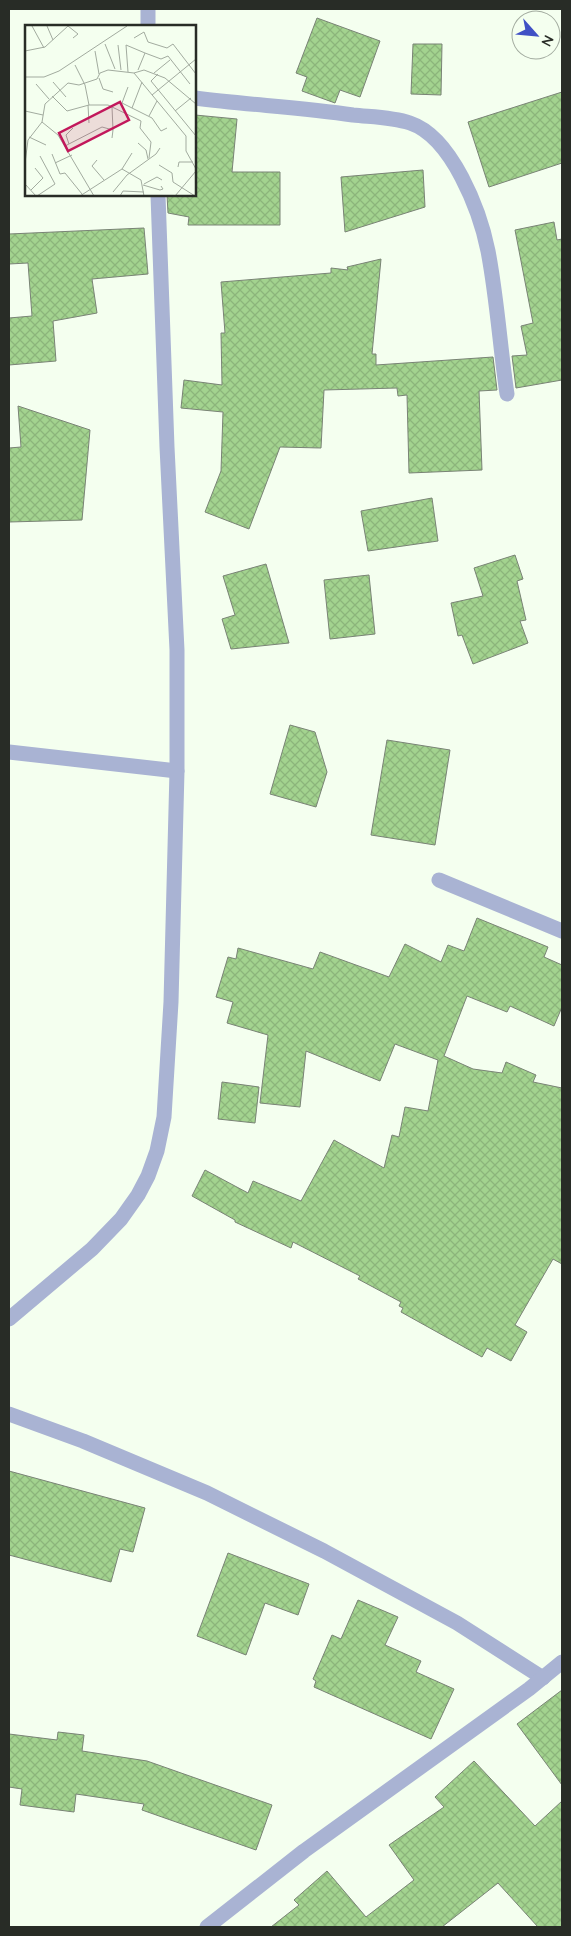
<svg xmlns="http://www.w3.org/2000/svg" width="571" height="1936" font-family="Quicksand,sans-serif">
<defs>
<pattern id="building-cross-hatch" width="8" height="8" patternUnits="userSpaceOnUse" patternTransform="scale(1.25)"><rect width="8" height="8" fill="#a3d38f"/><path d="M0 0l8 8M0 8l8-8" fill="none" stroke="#8cb57b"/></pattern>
</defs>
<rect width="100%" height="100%" fill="#f4ffef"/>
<g fill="url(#building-cross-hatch)" stroke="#798375">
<path d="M 317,18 L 380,41 L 360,97 L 340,90 L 335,103 L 302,91 L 307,77 L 296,73 Z"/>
<path d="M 413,44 L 442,44 L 441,95 L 411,94 Z"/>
<path d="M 562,92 L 562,163 L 489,187 L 468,122 Z"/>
<path d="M 195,115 L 237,119 L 232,172 L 280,172 L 280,225 L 188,225 L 189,217 L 168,213 L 167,195 L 195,195 Z"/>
<path d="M 423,170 L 425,207 L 345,232 L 341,177 Z"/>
<path d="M 554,222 L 557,240 L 562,239 L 562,380 L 516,388 L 512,356 L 527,355 L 521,326 L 533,323 L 515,230 Z"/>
<path d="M 144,228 L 148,274 L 92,279 L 97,313 L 53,321 L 56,361 L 9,365 L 9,318 L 32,316 L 28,263 L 9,264 L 9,234 Z"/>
<path d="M 381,259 L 372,354 L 376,354 L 376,365 L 493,357 L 497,390 L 479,391 L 482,470 L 409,473 L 407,395 L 398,396 L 397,388 L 324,390 L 321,448 L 280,447 L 249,529 L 205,512 L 221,471 L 223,412 L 181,408 L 184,380 L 222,385 L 221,333 L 225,333 L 221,282 L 331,273 L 331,268 L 348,270 L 347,267 Z"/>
<path d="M 18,406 L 90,430 L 82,520 L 9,522 L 9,448 L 21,447 Z"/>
<path d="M 432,498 L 438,541 L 368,551 L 361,511 Z"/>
<path d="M 515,555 L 523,579 L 517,581 L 526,620 L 520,621 L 528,643 L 473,664 L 462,635 L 458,636 L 451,603 L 483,596 L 474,568 Z"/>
<path d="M 266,564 L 289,643 L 231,649 L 222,619 L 235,615 L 223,576 Z"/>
<path d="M 369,575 L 375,634 L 330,639 L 324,580 Z"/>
<path d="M 290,725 L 315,732 L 327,772 L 316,807 L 270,794 Z"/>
<path d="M 387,740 L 450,750 L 435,845 L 371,835 Z"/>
<path d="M 477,918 L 548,947 L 544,957 L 562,965 L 562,1007 L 554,1026 L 510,1006 L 507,1012 L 467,996 L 444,1056 L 473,1069 L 502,1073 L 506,1062 L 536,1075 L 533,1082 L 562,1088 L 562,1264 L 553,1259 L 515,1325 L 527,1332 L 511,1361 L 487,1348 L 482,1357 L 401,1312 L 403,1308 L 399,1306 L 401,1302 L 358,1279 L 360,1276 L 293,1242 L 291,1248 L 235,1222 L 235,1220 L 192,1196 L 205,1170 L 248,1193 L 253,1181 L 301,1201 L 334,1140 L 384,1168 L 392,1135 L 399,1137 L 405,1107 L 428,1111 L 438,1060 L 395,1044 L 380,1081 L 306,1051 L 300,1107 L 260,1103 L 268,1035 L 227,1023 L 233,1002 L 216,997 L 228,957 L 236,959 L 238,948 L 313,969 L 320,952 L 389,977 L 405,944 L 441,962 L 448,945 L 464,951 Z"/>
<path d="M 222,1082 L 259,1087 L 255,1123 L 218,1119 Z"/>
<path d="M 9,1471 L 145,1508 L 133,1552 L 120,1549 L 111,1582 L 9,1555 Z"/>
<path d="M 228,1553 L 309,1584 L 298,1615 L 265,1603 L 246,1655 L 197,1636 Z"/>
<path d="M 358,1600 L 398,1617 L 385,1645 L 421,1661 L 416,1672 L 454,1689 L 431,1739 L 314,1687 L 316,1681 L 313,1679 L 332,1635 L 341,1639 Z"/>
<path d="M 562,1690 L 562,1785 L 517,1724 Z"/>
<path d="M 58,1732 L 84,1735 L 82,1751 L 147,1761 L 272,1805 L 256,1850 L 142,1810 L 144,1804 L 76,1794 L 74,1812 L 20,1805 L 22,1789 L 9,1787 L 9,1734 L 57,1740 Z"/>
<path d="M 474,1761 L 535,1826 L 562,1801 L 562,1927 L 538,1927 L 498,1883 L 442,1927 L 271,1927 L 299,1905 L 294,1900 L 327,1871 L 366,1917 L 414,1880 L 389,1845 L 444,1807 L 435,1797 Z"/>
</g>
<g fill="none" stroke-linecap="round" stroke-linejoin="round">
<g stroke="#a9b3d3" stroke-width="15">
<path d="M 148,9 L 148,26"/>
<path d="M 195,98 C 248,105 301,107 353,115 C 372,117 392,117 410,123 C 452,137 480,211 488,251 C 497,298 500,347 507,394"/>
<path d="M 9,752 L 177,771"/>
<path d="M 439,880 L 562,931"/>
<path d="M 9,1319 L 92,1249 L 121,1219 L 138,1195 L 148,1176 L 157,1151 L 164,1117 L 171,1002 L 177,771 L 177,650 L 167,447 L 158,195"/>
<path d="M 9,1414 L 83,1441 L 207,1493 L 324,1551 L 457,1623 L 543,1678"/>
<path d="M 207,1927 L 304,1851 L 529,1689 L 562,1662"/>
</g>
</g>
<g transform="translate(25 25)">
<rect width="171" height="171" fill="#f4ffef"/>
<path fill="none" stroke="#a2ab9f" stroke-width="1" d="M 7,1 L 19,23M 22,1 L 28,15M 43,1 L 53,9 L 48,13M 109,13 L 119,7 L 123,17 L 142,23 L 148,19 L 171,49M 80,19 L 90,44M 93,20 L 96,45M 0,26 L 20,22 L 43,1M 70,26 L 74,49M 120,28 L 136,34 L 143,31 L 165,59M 50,40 L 60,60 L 64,80M 103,47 L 101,20 L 120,28 L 113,45M 109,48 L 161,111 L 161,126 L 171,144M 129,48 L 145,35M 133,49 L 126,56 L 171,111M 0,52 L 19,52 L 34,46 L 102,1M 74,53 L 78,64 L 88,67M 28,57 L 41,72M 11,59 L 24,74M 103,62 L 97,78 L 127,93 L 136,106 L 142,103M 127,70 L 171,34M 27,71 L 42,86 L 64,80 L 83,80 L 116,96 L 115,103 L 126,117 L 124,133M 63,80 L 64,98M 87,82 L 88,105M 107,83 L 117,57M 0,86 L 18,90M 150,86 L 166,73M 124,91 L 132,76M 17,97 L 33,110 L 69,171M 4,112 L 21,120M 113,118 L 121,125 L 123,134M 44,119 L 41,110 L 48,103M 40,121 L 77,102 L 88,105 L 87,113M 27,129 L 35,149 L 40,148 L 57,169M 72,135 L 67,141 L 79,155M 0,138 L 3,115 L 17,97 L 20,79 L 43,58 L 54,60 L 72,54 L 75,48 L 83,45 L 109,48 L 119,45 L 140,53 L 171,79M 30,138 L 47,130M 134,140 L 147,148 L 148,157 L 170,171M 153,142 L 154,137 L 168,137M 97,144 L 107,128M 0,159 L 11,171M 119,159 L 132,152 L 137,155M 118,160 L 135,165 L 138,164 L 136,161M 6,165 L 18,153 L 10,143M 88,167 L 102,150 L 131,129 L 135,123M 12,171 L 30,159 L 15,131M 55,171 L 97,144 L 116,155 L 119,171M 95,171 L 98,166 L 119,167M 150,171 L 171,146"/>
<path fill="#c2185b" fill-opacity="0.15" stroke="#c2185b" stroke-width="2.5" d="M 95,77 L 104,95 L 43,126 L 34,108 Z"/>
<rect width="171" height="171" fill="none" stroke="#282c26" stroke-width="2.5"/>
</g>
<rect width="571" height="1936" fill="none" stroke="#282c26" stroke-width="20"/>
<g transform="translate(536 35) rotate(117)"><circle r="24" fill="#f4ffef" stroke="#a2ab9f"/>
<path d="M0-4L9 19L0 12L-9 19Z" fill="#4051c5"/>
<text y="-8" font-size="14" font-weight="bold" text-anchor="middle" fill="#282c26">N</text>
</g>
</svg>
